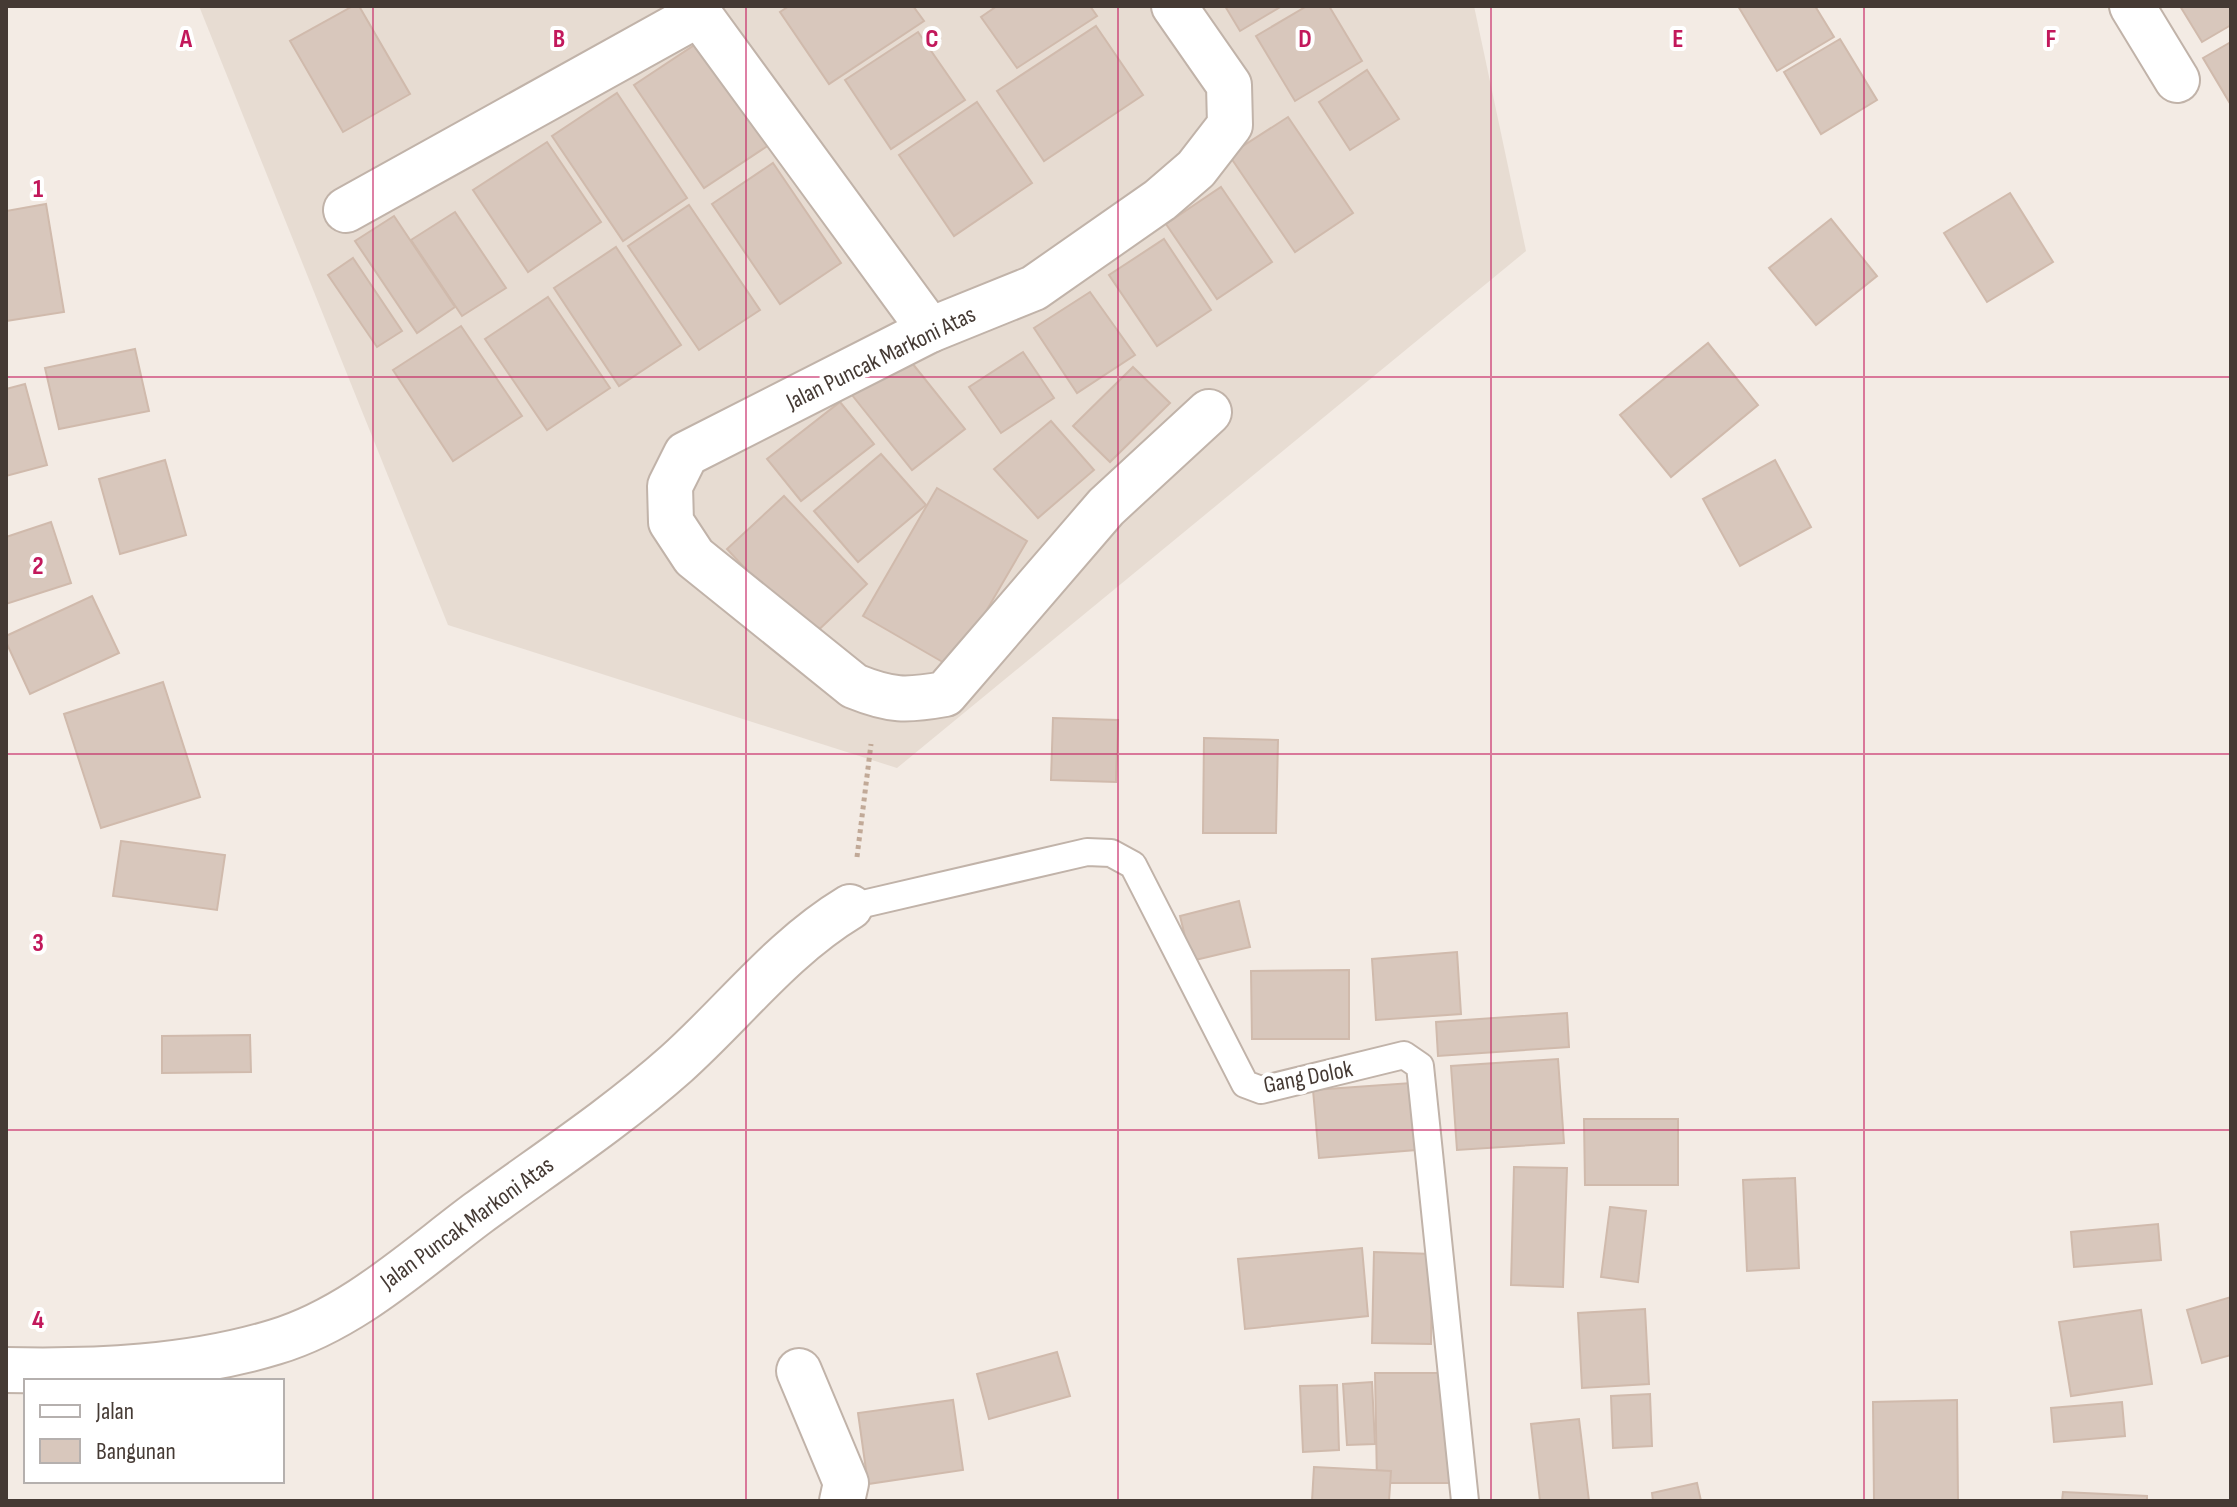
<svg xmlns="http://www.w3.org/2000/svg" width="2237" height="1507" font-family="'Sofia Sans Condensed',sans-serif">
<rect width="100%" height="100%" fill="#f3ebe4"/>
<path fill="#e7dcd2" d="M 199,6 L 1474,6 L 1526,251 L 897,768 L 448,625 Z"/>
<g fill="#d8c7bc" stroke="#d0baac" stroke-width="2">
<path d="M 353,6 L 359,6 L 410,94 L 343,132 L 290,41 Z"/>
<path d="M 789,6 L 913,6 L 924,21 L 829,84 L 780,12 Z"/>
<path d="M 997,6 L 1090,6 L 1097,16 L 1017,68 L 981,17 Z"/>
<path d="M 1225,6 L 1282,6 L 1240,31 Z"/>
<path d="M 1307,6 L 1329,6 L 1362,61 L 1295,101 L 1256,36 Z"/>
<path d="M 1738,6 L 1815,6 L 1834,37 L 1777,71 Z"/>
<path d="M 2180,6 L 2231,6 L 2231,25 L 2202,42 Z"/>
<path d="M 1096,26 L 1143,95 L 1044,161 L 997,91 Z"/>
<path d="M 918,32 L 965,100 L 891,149 L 845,80 Z"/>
<path d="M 1840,39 L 1877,100 L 1821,134 L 1784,72 Z"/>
<path d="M 699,42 L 769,145 L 704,188 L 634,85 Z"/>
<path d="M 2231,42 L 2231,105 L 2203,58 Z"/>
<path d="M 1367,70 L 1399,119 L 1350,150 L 1319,102 Z"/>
<path d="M 617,93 L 687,198 L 623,241 L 552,136 Z"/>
<path d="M 977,102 L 1032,183 L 954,236 L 899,155 Z"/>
<path d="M 1288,117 L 1353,213 L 1295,252 L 1229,155 Z"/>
<path d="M 547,142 L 601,222 L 528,272 L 473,190 Z"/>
<path d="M 773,163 L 841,263 L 780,304 L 712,204 Z"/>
<path d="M 1221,187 L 1272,262 L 1217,299 L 1166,224 Z"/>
<path d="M 2010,193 L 2053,262 L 1987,302 L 1944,233 Z"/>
<path d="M 46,204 L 64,312 L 6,321 L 6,211 Z"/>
<path d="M 689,205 L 760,310 L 699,350 L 628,246 Z"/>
<path d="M 455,212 L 506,288 L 462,316 L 411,240 Z"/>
<path d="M 394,216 L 455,307 L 417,333 L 355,241 Z"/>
<path d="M 1831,219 L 1877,276 L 1816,325 L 1769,268 Z"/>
<path d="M 1164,239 L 1211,310 L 1157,346 L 1109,275 Z"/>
<path d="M 616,247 L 681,345 L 619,386 L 554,288 Z"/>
<path d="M 353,258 L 402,331 L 377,347 L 328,275 Z"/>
<path d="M 1090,292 L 1135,355 L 1077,393 L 1034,328 Z"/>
<path d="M 548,297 L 610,388 L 547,430 L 485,339 Z"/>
<path d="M 461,326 L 522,416 L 453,461 L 393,370 Z"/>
<path d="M 1708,343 L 1758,405 L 1671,477 L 1620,415 Z"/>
<path d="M 135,349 L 149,411 L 59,429 L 45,368 Z"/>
<path d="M 1023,352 L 1054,398 L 1001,433 L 969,387 Z"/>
<path d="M 904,353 L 965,429 L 912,470 L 852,395 Z"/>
<path d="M 1133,367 L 1170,403 L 1110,462 L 1073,426 Z"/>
<path d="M 25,384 L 47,465 L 6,476 L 6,389 Z"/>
<path d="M 840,402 L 874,444 L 801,501 L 767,459 Z"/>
<path d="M 1051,421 L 1094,470 L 1038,518 L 994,469 Z"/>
<path d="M 881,454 L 926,505 L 858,562 L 814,511 Z"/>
<path d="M 165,460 L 186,535 L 120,554 L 99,479 Z"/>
<path d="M 1775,460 L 1811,527 L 1740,566 L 1703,499 Z"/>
<path d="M 937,488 L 1027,541 L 953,668 L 863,616 Z"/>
<path d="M 784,496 L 867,584 L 810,638 L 727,549 Z"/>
<path d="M 51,522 L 71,583 L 6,604 L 6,537 Z"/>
<path d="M 92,596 L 119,653 L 30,694 L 6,642 L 6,636 Z"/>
<path d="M 163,682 L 200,797 L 101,828 L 64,714 Z"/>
<path d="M 1053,718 L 1118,720 L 1116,782 L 1051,780 Z"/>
<path d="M 1204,738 L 1278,740 L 1276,833 L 1203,833 Z"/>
<path d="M 121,841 L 225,855 L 217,910 L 113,896 Z"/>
<path d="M 1239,901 L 1250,947 L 1191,961 L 1180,916 Z"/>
<path d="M 1457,952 L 1461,1014 L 1376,1020 L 1372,959 Z"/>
<path d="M 1349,970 L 1349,1039 L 1252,1039 L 1251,971 Z"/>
<path d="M 1567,1013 L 1569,1047 L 1438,1056 L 1436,1022 Z"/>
<path d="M 250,1035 L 251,1072 L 162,1073 L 162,1036 Z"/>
<path d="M 1558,1059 L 1564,1143 L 1457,1150 L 1451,1066 Z"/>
<path d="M 1411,1083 L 1416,1150 L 1319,1158 L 1313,1090 Z"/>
<path d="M 1584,1119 L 1678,1119 L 1678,1185 L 1585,1185 Z"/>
<path d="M 1514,1167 L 1567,1168 L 1563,1287 L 1511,1285 Z"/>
<path d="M 1795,1178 L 1799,1268 L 1747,1271 L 1743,1180 Z"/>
<path d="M 1610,1207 L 1646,1211 L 1638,1282 L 1601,1277 Z"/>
<path d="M 2158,1224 L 2161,1260 L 2074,1267 L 2071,1232 Z"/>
<path d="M 1362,1248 L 1368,1316 L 1245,1329 L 1238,1259 Z"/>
<path d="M 1374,1252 L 1432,1254 L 1431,1344 L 1372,1343 Z"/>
<path d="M 2231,1297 L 2231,1355 L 2202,1363 L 2187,1310 Z"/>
<path d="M 1645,1309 L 1649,1384 L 1582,1388 L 1578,1313 Z"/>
<path d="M 2141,1310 L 2152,1384 L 2071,1396 L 2059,1322 Z"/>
<path d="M 1057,1352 L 1070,1396 L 989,1419 L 977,1374 Z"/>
<path d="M 1375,1373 L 1449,1373 L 1449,1483 L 1377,1483 Z"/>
<path d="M 1372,1382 L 1375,1444 L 1347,1445 L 1343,1384 Z"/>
<path d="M 1337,1385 L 1339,1450 L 1303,1452 L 1300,1386 Z"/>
<path d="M 1650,1394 L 1652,1446 L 1613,1448 L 1611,1396 Z"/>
<path d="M 953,1400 L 963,1470 L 868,1484 L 858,1413 Z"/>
<path d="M 1957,1400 L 1958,1501 L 1874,1501 L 1873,1402 Z"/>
<path d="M 2122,1402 L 2125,1436 L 2054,1442 L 2051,1408 Z"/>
<path d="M 1579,1419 L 1589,1501 L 1540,1501 L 1531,1424 Z"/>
<path d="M 1314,1467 L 1391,1471 L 1389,1501 L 1312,1501 Z"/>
<path d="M 1697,1483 L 1701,1501 L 1653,1501 L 1652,1493 Z"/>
<path d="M 2063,1492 L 2147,1496 L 2147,1501 L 2062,1501 Z"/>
</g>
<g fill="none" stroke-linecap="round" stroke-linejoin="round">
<g stroke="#c1b3a9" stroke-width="30">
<path id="service" d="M 850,907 L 1087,852 L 1111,853 L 1133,865 L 1245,1084 L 1261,1090 L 1404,1055 L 1420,1066 L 1465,1501"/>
</g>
<g stroke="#c1b3a9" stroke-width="48">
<g id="minor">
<path d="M 696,6 L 699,14 L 930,330"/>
<path d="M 1174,6 L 1229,85 L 1230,125 L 1196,169 L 1160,200 L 1034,288 L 930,330 L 686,454 L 670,486 L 671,522 L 694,557 L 854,686 C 891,701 906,701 945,694 L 1106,507 L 1209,412"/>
<path d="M 2132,6 L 2177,80"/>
<path d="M 346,210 L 699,14"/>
<path d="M 6,1370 C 95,1372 190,1368 275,1342 C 352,1319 415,1260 478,1213 C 545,1164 614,1119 676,1064 C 734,1012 782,948 850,907"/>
<path d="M 799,1371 L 846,1483 L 842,1501"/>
</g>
</g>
<path stroke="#c1a997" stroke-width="5" stroke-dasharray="4 4" stroke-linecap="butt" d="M 857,857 L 871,744"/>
<use href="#service" stroke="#fff" stroke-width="26"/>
<use href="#minor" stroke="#fff" stroke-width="44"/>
</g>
<path fill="none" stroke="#c2185b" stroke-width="2" stroke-opacity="0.55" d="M 373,6 L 373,1501M 746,6 L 746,1501M 1118,6 L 1118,1501M 1491,6 L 1491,1501M 1864,6 L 1864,1501M 6,377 L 2231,377M 6,754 L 2231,754M 6,1130 L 2231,1130"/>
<g text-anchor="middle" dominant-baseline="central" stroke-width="8" stroke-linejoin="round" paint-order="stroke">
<g font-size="24" fill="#453a34" stroke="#fff">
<text transform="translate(881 358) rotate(-26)">Jalan Puncak Markoni Atas</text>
<text transform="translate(1308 1077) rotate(-11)">Gang Dolok</text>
<text transform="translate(467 1223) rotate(-36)">Jalan Puncak Markoni Atas</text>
</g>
</g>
<g font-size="26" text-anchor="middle" font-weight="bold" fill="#c2185b" stroke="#fff" stroke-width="8" stroke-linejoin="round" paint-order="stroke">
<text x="186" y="47">A</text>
<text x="559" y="47">B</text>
<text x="932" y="47">C</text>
<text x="1305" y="47">D</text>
<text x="1678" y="47">E</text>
<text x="2051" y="47">F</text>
<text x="38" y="197">1</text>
<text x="38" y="574">2</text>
<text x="38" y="951">3</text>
<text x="38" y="1328">4</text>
</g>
<rect width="2237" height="1507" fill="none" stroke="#453a34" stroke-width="16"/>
<rect x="24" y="1379" width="260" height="104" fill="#ffffff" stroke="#b5b0ae" stroke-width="2"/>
<rect x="40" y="1405" width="40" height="12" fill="#ffffff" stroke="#b5b0ae" stroke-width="2"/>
<text x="96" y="1419" font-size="24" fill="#453a34">Jalan</text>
<rect x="40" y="1439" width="40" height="24" fill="#d8c7bc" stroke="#b5b0ae" stroke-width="2"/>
<text x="96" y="1459" font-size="24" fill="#453a34">Bangunan</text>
</svg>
